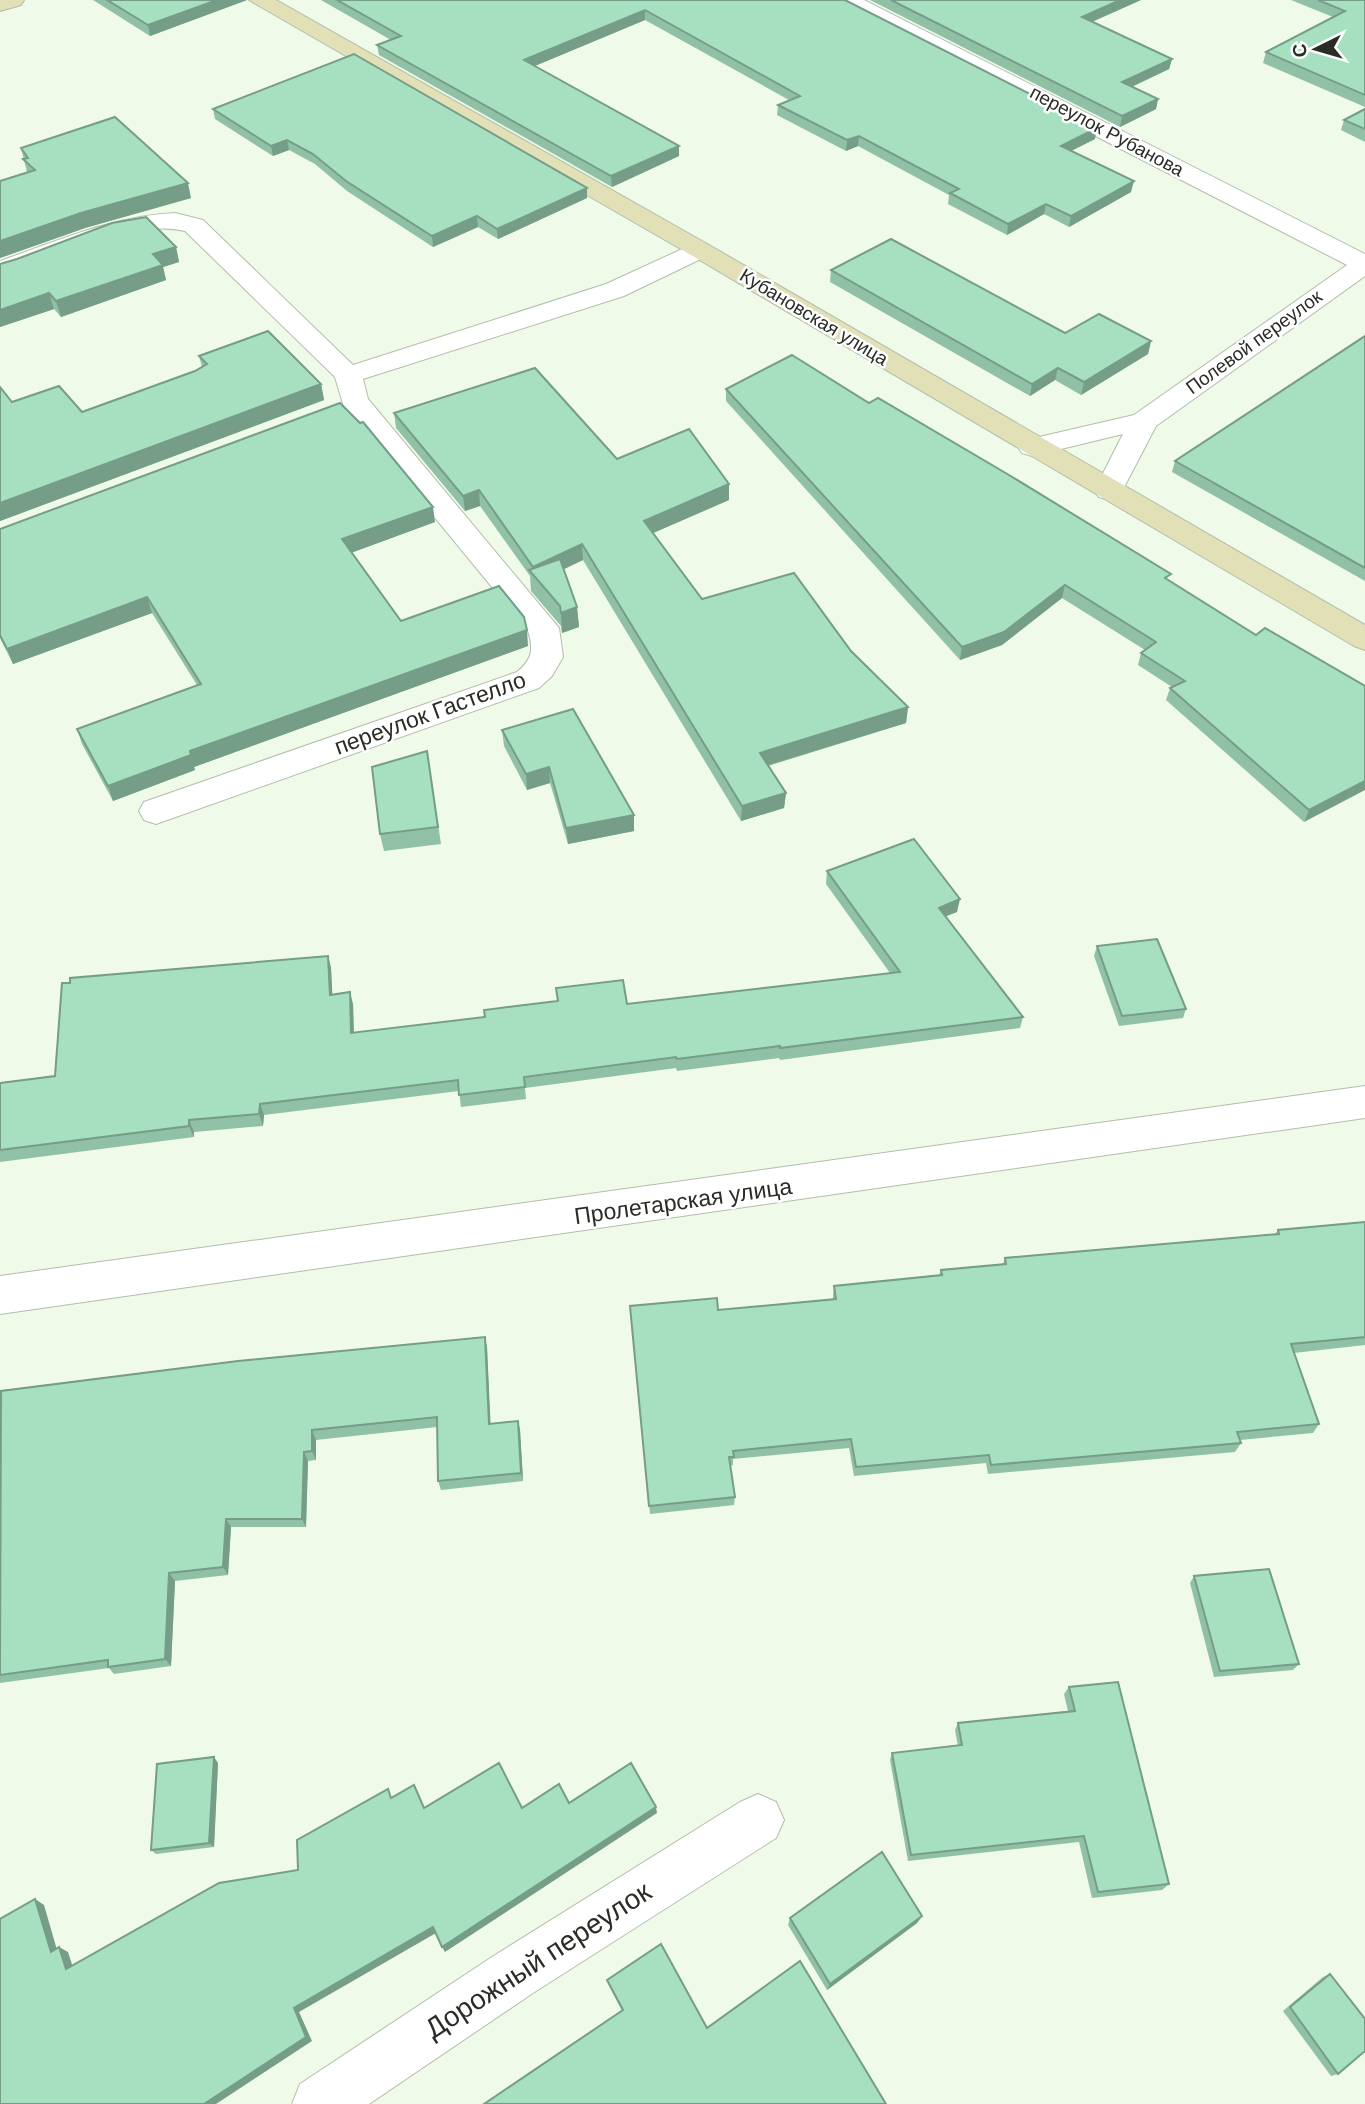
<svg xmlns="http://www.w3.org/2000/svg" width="1365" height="2104" font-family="'DM Sans',sans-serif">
<rect width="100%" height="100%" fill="#effae8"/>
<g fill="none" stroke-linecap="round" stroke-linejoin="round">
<g stroke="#b3bdac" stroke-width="2">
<g id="street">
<path d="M 837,0 L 864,0 L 1365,254 L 1365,276 L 1156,426 L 1119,497 L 1109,500 L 1099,497 L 1094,491 L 1123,434 L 1032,456 L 1022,453 L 1018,447 L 1022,441 L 1134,415 L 1347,265 L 840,5 Z"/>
<path d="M 175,213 L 203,220 L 353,365 L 606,284 L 691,245 L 709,245 L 713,250 L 709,255 L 624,296 L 363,379 L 368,399 L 559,628 L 563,657 L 552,676 L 539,688 L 156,824 L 144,820 L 139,811 L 144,802 L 517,672 C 532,659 534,650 528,631 L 344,407 L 335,377 L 185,231 C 127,217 56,264 0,278 L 0,261 C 57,241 114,216 175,213 Z"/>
<path d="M 1365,1086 L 1365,1118 L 0,1314 L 0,1276 Z"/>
<path d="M 758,1794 L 776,1802 L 784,1820 L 776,1838 L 533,1993 L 369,2104 L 292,2104 L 300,2084 L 495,1955 L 740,1802 Z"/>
</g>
</g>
<g stroke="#b3bdac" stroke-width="2">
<g id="secondary">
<path d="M 0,0 L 24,0 L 21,5 L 0,11 Z"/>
<path d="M 249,0 L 276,0 L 709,245 L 1365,625 L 1365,650 L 1354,646 L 691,255 Z"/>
</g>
</g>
<use href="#street" fill="#fff" fill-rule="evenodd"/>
<use href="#secondary" fill="#e2e0b7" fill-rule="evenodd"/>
</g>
<g fill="#90c1a6">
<path d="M 93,0 L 247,0 L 150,36 Z"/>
<path d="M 321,0 L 845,0 L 1095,139 L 1071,151 L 1131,192 L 1069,227 L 1044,214 L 1007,235 L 948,204 L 949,195 L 858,146 L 846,151 L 777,115 L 778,105 L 789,100 L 645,20 L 535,66 L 679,146 L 679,156 L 612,187 L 379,55 L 377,45 L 391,40 Z"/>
<path d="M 870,0 L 1141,0 L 1092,22 L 1172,59 L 1169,69 L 1132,87 L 1158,99 L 1156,109 L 1120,127 Z"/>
<path d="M 1291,0 L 1365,0 L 1365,107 L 1263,63 L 1266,52 L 1333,17 Z"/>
<path d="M 213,109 L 587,198 L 498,239 L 478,227 L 433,247 L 347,191 L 315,164 L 289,150 L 273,156 L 215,119 Z"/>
<path d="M 1365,109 L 1365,142 L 1341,130 L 1344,120 Z"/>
<path d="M 21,148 L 191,198 L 85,228 L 0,258 L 0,181 L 27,172 Z"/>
<path d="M 176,247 L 179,262 L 163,267 L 166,280 L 61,317 L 54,309 L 0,327 L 0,264 Z"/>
<path d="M 831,270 L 1065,333 L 1151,341 L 1148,354 L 1081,395 L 1055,380 L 1030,396 L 830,282 Z"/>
<path d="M 1365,336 L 1365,581 L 1172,472 L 1175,461 Z"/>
<path d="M 199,356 L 321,384 L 324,400 L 0,521 L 12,402 L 82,412 L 195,371 L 202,367 Z"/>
<path d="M 726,389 L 869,403 L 1169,581 L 1256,635 L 1365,686 L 1304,822 L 1166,700 L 1170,688 L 1172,687 L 1138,665 L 1141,653 L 1145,650 L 1062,598 L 1002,645 L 960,660 L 726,401 Z"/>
<path d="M 394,413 L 729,484 L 729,500 L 653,533 L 702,599 L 851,651 L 908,707 L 906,723 L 768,766 L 786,793 L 784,808 L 741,821 L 583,560 L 564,569 L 577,607 L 579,627 L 562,633 L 561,626 L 531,591 L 530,576 L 480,506 L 465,511 L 396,428 Z"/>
<path d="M 435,522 L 351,553 L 401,621 L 528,646 L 194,767 L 195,770 L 113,801 L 82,744 L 77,729 L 197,685 L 152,613 L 13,664 L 0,638 L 0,529 Z"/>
<path d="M 502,730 L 634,831 L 568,844 L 550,783 L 527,790 L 504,746 Z"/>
<path d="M 427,751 L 441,844 L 384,851 L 380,834 Z"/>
<path d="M 827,871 L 957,912 L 946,916 L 1023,1017 L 1020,1028 L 780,1060 L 779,1058 L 677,1071 L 676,1068 L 525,1088 L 526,1099 L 461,1107 L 459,1091 L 264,1115 L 263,1126 L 194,1132 L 194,1137 L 0,1162 L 0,1083 L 55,1076 L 328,956 L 331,968 L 332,994 L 353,1004 L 354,1033 L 627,1004 L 890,973 L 826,884 Z"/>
<path d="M 1097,946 L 1186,1009 L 1183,1018 L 1119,1026 L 1094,956 Z"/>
<path d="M 1365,1222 L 1365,1345 L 1294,1353 L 1319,1424 L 1313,1433 L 1240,1440 L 1241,1443 L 1235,1452 L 988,1474 L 986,1463 L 854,1476 L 849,1448 L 733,1459 L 733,1465 L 730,1466 L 735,1497 L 734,1505 L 650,1514 L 631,1315 L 718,1310 L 833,1299 L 833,1295 L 834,1286 L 939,1276 L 941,1270 L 1003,1264 L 1005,1258 L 1275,1234 L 1278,1230 Z"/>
<path d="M 487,1347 L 490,1424 L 518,1421 L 520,1430 L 523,1481 L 441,1490 L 438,1481 L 437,1427 L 316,1440 L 316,1460 L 308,1461 L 306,1527 L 231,1527 L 228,1575 L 175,1581 L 171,1666 L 114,1674 L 109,1668 L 0,1683 L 0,1397 Z"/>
<path d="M 1194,1576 L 1299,1664 L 1293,1670 L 1214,1677 L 1190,1583 Z"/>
<path d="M 1069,1687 L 1169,1884 L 1162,1890 L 1092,1898 L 1079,1842 L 908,1861 L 890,1760 L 892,1753 L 958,1746 L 955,1730 L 958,1723 L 1068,1711 L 1064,1694 Z"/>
<path d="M 218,1763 L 214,1847 L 156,1854 L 151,1850 Z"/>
<path d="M 922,1916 L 917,1923 L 827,1990 L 788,1925 L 790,1918 Z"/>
<path d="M 1330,1974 L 1338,2074 L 1331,2076 L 1283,2011 L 1323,1977 Z"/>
<path d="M 607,1980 L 707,2028 L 622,2011 L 609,1985 Z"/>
</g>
<g fill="#759d87">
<path d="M 217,0 L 247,0 L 150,36 L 148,25 Z"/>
<path d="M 1120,0 L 1141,0 L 1080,27 L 1082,17 Z"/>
<path d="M 645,10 L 645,20 L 525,70 L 524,60 Z"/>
<path d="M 1172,59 L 1169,69 L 1120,92 L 1122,82 Z"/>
<path d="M 1158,99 L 1156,109 L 1120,127 L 1122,116 Z"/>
<path d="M 1097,128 L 1095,139 L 1059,157 L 1061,146 Z"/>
<path d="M 859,136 L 858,146 L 846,151 L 847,140 Z"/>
<path d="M 287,140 L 289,150 L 273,156 L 271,146 Z"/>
<path d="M 679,146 L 679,156 L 612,187 L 611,176 Z"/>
<path d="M 1134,181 L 1131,192 L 1069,227 L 1071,216 Z"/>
<path d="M 188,183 L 191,198 L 85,228 L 0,258 L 0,241 L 81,213 Z"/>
<path d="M 587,188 L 587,198 L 498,239 L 497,229 Z"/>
<path d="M 1046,204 L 1044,214 L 1007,235 L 1008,224 Z"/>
<path d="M 477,216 L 478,227 L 433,247 L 432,236 Z"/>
<path d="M 176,247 L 179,262 L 163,267 L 166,280 L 61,317 L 56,301 L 153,254 Z"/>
<path d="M 49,293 L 54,309 L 0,327 L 0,310 Z"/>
<path d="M 1151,341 L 1148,354 L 1081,395 L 1084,382 Z"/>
<path d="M 1058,368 L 1055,380 L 1030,396 L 1032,384 Z"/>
<path d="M 321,384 L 324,400 L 0,521 L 0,503 Z"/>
<path d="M 729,484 L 729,500 L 644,537 L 644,521 Z"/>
<path d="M 479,490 L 480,506 L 465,511 L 463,496 Z"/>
<path d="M 433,507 L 435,522 L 345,555 L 342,539 Z"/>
<path d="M 582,544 L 583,560 L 539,581 L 534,576 L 533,567 Z"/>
<path d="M 1065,585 L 1062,598 L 1002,645 L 960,660 L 962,647 Z"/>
<path d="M 147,597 L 152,613 L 13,664 L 7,649 Z"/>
<path d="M 577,607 L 579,627 L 562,633 L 561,613 Z"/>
<path d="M 527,630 L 528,646 L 194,767 L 195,770 L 113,801 L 108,786 L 190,751 Z"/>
<path d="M 908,707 L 906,723 L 759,768 L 760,753 Z"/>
<path d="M 549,767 L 550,783 L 527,790 L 526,774 Z"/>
<path d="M 1365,781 L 1365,790 L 1304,822 L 1309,810 Z"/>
<path d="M 786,793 L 784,808 L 741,821 L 742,806 Z"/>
<path d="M 634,815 L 634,831 L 568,844 L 566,828 Z"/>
<path d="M 960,899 L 957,912 L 936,920 L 939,908 Z"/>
<path d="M 328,956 L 331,968 L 333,1007 L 330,995 Z"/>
<path d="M 350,992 L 353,1004 L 354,1045 L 351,1033 Z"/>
<path d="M 260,1104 L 264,1115 L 263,1126 L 259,1114 Z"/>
<path d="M 189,1120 L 194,1132 L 194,1137 L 189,1126 Z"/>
<path d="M 485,1337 L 487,1347 L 491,1433 L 489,1424 Z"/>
<path d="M 518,1421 L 520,1430 L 523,1481 L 521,1473 Z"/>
<path d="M 312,1430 L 316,1440 L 316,1460 L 312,1451 Z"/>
<path d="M 304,1452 L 308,1461 L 306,1527 L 302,1519 Z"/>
<path d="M 226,1519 L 231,1527 L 228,1575 L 223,1567 Z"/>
<path d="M 169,1573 L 175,1581 L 171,1666 L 165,1659 Z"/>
<path d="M 214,1757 L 218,1763 L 214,1847 L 209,1843 Z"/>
<path d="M 656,1807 L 657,1813 L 445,1952 L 442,1947 Z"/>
<path d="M 35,1899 L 44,1905 L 59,1957 L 51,1952 Z"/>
<path d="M 922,1916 L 917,1923 L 827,1990 L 830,1984 Z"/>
<path d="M 433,1927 L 436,1933 L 299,2012 L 312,2041 L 216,2104 L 204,2104 L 294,2008 Z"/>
<path d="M 59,1947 L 68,1952 L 75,1974 L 66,1969 Z"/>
</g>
<g fill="#a7e0c1" stroke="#759d87" stroke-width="2">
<path d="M 107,0 L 217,0 L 148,25 Z"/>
<path d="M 337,0 L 845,0 L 1097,128 L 1061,146 L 1134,181 L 1071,216 L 1046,204 L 1008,224 L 950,193 L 959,189 L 859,136 L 847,140 L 778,105 L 800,96 L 645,10 L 524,60 L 679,146 L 611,176 L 377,45 L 401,36 Z"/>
<path d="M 891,0 L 1120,0 L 1082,17 L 1172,59 L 1122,82 L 1158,99 L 1122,116 Z"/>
<path d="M 1318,0 L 1365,0 L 1365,95 L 1266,52 L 1345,11 Z"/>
<path d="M 354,54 L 587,188 L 497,229 L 477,216 L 432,236 L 346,181 L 313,154 L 287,140 L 271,146 L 213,109 Z"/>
<path d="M 1365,109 L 1365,129 L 1344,120 Z"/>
<path d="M 115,117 L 188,183 L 81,213 L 0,241 L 0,181 L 35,170 L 23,159 L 28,158 L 21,148 Z"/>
<path d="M 146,217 L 176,247 L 153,254 L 163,265 L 56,301 L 49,293 L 0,310 L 0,264 L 17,259 L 112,223 Z"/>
<path d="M 891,239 L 1065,333 L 1099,314 L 1151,341 L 1084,382 L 1058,368 L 1032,384 L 831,270 Z"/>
<path d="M 268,331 L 321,384 L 0,503 L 0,387 L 12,402 L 59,386 L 82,412 L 195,371 L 207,364 L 199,356 Z"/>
<path d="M 1365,336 L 1365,568 L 1175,461 Z"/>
<path d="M 792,355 L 869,403 L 878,398 L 1009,475 L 1171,574 L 1165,578 L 1256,635 L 1265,628 L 1365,686 L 1365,781 L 1309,810 L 1170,688 L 1185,681 L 1141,653 L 1156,642 L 1065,585 L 1004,632 L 962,647 L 726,389 Z"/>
<path d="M 535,368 L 617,459 L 689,429 L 729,484 L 644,521 L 702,599 L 794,573 L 851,651 L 908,707 L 760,753 L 786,793 L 742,806 L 582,544 L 533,567 L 479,490 L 463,496 L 394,413 Z"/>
<path d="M 340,403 L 360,423 L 363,422 L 433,507 L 342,539 L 401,621 L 499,586 L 524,617 L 527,630 L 190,751 L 191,755 L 108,786 L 77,729 L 201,684 L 147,597 L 7,649 L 0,635 L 0,529 Z"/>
<path d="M 560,559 L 577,607 L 561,613 L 560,606 L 529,570 Z"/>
<path d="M 573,709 L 634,815 L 566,828 L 549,767 L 526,774 L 502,730 Z"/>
<path d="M 427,751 L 438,827 L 380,834 L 372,767 Z"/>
<path d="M 914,839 L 960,899 L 939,908 L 1023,1017 L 780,1048 L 780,1046 L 677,1059 L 676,1057 L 524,1077 L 525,1087 L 459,1095 L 458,1080 L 260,1104 L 259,1114 L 189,1120 L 189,1126 L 0,1150 L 0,1083 L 55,1076 L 62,983 L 70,983 L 70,978 L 328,956 L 330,995 L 350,992 L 351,1033 L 485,1017 L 484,1010 L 558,1001 L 556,988 L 623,980 L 627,1004 L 900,972 L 827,871 Z"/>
<path d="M 1157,939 L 1186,1009 L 1122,1016 L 1097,946 Z"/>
<path d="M 1365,1222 L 1365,1337 L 1291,1344 L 1319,1424 L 1237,1432 L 1241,1443 L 991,1465 L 989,1455 L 856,1467 L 851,1439 L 733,1451 L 734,1457 L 729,1457 L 735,1497 L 649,1506 L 630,1306 L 717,1298 L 718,1310 L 836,1299 L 834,1286 L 942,1275 L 941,1270 L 1006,1264 L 1005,1258 L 1279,1234 L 1278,1230 Z"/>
<path d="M 485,1337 L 489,1424 L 518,1421 L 521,1473 L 438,1481 L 437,1417 L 312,1430 L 312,1451 L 304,1452 L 302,1519 L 226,1519 L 223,1567 L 169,1573 L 165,1659 L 108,1667 L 108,1660 L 0,1675 L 1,1391 L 238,1361 Z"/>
<path d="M 1269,1569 L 1299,1664 L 1220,1671 L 1194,1576 Z"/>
<path d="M 1118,1682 L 1169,1884 L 1098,1892 L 1084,1836 L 911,1855 L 892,1753 L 962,1745 L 958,1723 L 1075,1711 L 1069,1687 Z"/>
<path d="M 214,1757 L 209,1843 L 151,1850 L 157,1764 Z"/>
<path d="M 499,1763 L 522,1808 L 559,1784 L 569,1803 L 631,1763 L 656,1807 L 442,1947 L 433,1927 L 294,2008 L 306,2037 L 204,2104 L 0,2104 L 0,1919 L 35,1899 L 51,1952 L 59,1947 L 66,1969 L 219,1883 L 298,1870 L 297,1840 L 388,1789 L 391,1798 L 414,1785 L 424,1808 Z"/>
<path d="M 882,1852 L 922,1916 L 830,1984 L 790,1918 Z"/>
<path d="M 661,1944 L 707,2028 L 800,1961 L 886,2104 L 484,2104 L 623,2010 L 607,1980 Z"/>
<path d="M 1330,1974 L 1365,2019 L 1365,2051 L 1338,2074 L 1290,2007 Z"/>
</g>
<g text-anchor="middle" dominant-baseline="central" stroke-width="5" stroke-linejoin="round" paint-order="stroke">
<g font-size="19" fill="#292d26" stroke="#fff">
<text transform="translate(1107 131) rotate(28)">переулок Рубанова</text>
<text transform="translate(814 317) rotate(31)">Кубановская улица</text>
<text transform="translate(1254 342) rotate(-36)">Полевой переулок</text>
</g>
<g font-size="23" fill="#292d26" stroke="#fff">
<text transform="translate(430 713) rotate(-20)">переулок Гастелло</text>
<text transform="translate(683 1201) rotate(-8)">Пролетарская улица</text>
</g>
<g font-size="28" fill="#292d26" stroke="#fff">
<text transform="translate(538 1960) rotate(-33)">Дорожный переулок</text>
</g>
</g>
<g transform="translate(1316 49) rotate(265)" stroke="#ffffff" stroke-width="5" paint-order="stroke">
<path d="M0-5L12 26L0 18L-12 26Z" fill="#292d26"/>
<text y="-10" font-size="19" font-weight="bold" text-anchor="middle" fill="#292d26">С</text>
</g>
</svg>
